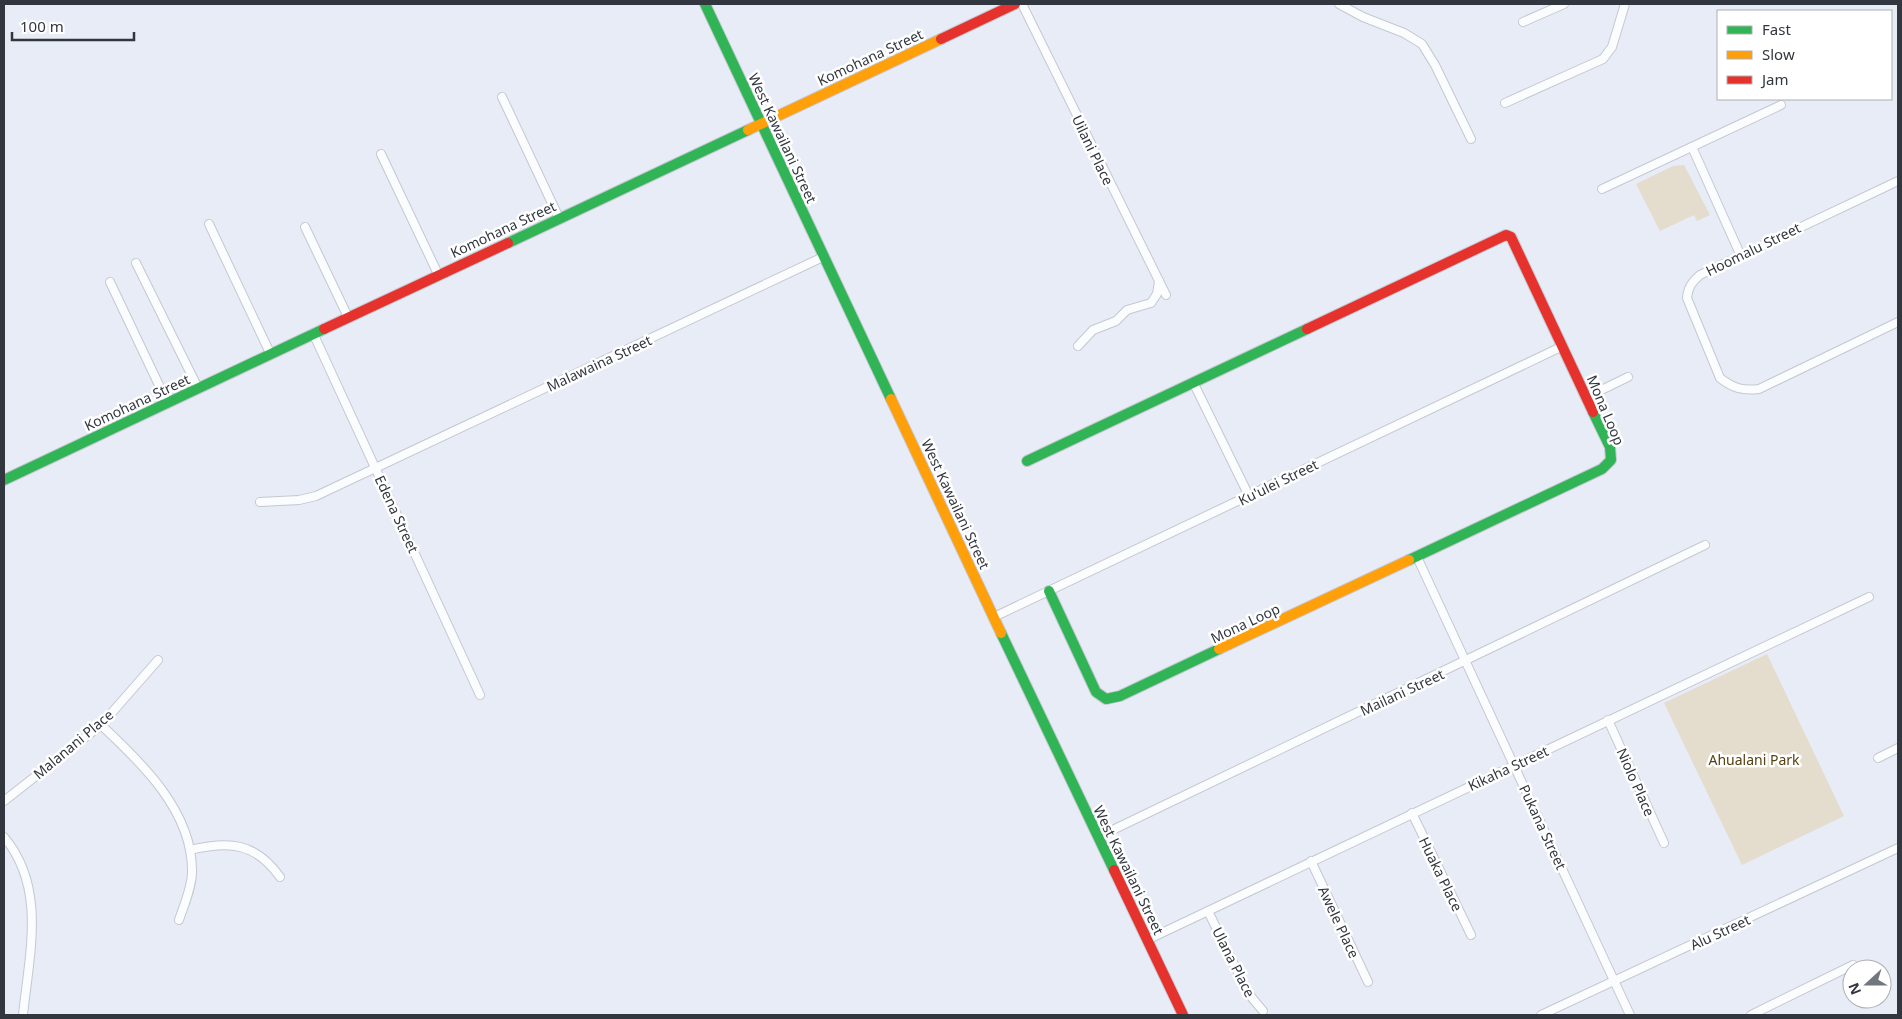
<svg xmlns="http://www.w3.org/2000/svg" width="1902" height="1019" font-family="'Noto Sans',sans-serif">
<rect width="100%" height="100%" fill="#e7ecf6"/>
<g fill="#e4dccd">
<path d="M 1684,165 L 1710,215 L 1697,221 L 1694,215 L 1660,231 L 1636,184 L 1673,166 Z"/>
<path d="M 1767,654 L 1844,816 L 1742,865 L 1664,703 Z"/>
</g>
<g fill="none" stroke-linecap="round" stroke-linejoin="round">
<g stroke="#c4c8d1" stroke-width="10">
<g id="street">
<path d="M 1022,4 L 1166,295"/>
<path d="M 1339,4 L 1363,17 L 1404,33 L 1422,44 L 1435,65 L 1471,139"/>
<path d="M 1523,22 L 1564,4"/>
<path d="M 502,97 L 559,218"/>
<path d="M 1505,103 L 1603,59 L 1612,47 L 1625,4"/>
<path d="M 1692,147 L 1740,254"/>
<path d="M 381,154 L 438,274"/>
<path d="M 1898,181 L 1700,275 C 1692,282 1688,287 1687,298 L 1720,378 C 1733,388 1742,391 1759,389 L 1898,322"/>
<path d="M 1602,189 L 1781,105"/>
<path d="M 209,224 L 270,353"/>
<path d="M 305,227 L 348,317"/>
<path d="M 136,263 L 198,388"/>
<path d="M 110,282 L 167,402"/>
<path d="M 313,333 L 480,695"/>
<path d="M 1078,346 L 1093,330 L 1116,321 L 1127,310 L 1151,303 L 1157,294 L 1159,281"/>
<path d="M 1193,382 L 1249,496"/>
<path d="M 1587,397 L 1628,377"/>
<path d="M 260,502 L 299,500 L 316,496 L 823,257"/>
<path d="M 1417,557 L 1630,1015"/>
<path d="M 994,617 L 1563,346"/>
<path d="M 1608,720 L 1664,843"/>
<path d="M 101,725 C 142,763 193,812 192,872 C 192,887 184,905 179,920"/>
<path d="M 1878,758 L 1898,748"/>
<path d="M 4,801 L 101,725 L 158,660"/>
<path d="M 1412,813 L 1471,935"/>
<path d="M 4,837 C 47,888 29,955 23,1015"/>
<path d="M 1098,837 L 1705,545"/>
<path d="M 190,850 C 229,841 255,842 280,877"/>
<path d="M 1311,861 L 1368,982"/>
<path d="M 1208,911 L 1248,993 L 1263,1011"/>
<path d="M 1147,940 L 1869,597"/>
<path d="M 1541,1015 L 1898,848"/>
<path d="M 1751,1015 L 1853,965"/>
</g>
</g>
<g stroke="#c4c8d1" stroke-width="12">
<g id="fast">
<path d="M 705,4 L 891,399"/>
<path d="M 508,243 L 748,130"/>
<path d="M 1027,461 L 1307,329"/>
<path d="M 4,480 L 324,329"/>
<path d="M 1409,560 L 1602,469 L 1611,460 L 1610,447 L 1593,412"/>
<path d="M 1049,591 L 1096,692 L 1106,699 L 1120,696 L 1219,649"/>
<path d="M 1001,633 L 1114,870"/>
</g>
</g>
<g stroke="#c4c8d1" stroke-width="12">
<g id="slow">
<path d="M 748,130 L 941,39"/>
<path d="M 891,399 L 1001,633"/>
<path d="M 1219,649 L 1409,560"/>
</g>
</g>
<g stroke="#c4c8d1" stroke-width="12">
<g id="jam">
<path d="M 941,39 L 1015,4"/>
<path d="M 324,329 L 508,243"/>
<path d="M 1307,329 L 1506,235 L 1511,237 L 1593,412"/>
<path d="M 1114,870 L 1183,1015"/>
</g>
</g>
<use href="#street" stroke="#fbfcfe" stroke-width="8"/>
<use href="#fast" stroke="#30b455" stroke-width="10"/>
<use href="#slow" stroke="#ff9f0a" stroke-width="10"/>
<use href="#jam" stroke="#e5322d" stroke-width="10"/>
</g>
<g text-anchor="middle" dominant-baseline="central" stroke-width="5" stroke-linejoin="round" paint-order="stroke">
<g font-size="14" fill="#32363f" stroke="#fff">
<text transform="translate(870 57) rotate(-25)">Komohana Street</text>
<text transform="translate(783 138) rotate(65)">West Kawailani Street</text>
<text transform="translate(1093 150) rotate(64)">Uilani Place</text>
<text transform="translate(503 229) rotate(-25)">Komohana Street</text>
<text transform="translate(1753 249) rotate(-26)">Hoomalu Street</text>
<text transform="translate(599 363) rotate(-25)">Malawaina Street</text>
<text transform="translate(137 402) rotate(-25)">Komohana Street</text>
<text transform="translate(1606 410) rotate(67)">Mona Loop</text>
<text transform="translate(1278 482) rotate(-26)">Ku'ulei Street</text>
<text transform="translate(956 504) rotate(65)">West Kawailani Street</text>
<text transform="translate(397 514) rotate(65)">Edena Street</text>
<text transform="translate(1245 623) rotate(-25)">Mona Loop</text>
<text transform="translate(1402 692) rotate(-25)">Mailani Street</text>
<text transform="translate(73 744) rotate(-40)">Malanani Place</text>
<text transform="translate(1508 768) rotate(-25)">Kikaha Street</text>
<text transform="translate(1636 782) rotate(66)">Niolo Place</text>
<text transform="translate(1543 827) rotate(65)">Pukana Street</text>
<text transform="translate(1129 870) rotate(64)">West Kawailani Street</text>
<text transform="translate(1441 874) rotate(64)">Huaka Place</text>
<text transform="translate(1339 922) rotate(65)">Awele Place</text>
<text transform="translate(1720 932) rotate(-25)">Alu Street</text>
<text transform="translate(1234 962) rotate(63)">Ulana Place</text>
</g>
<g font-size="14" fill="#574012" stroke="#fff">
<text x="1754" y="759">Ahualani Park</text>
</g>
</g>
<rect width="1902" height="1019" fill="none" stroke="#32363f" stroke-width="10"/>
<rect x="1717" y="10" width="175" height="90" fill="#ffffff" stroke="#adafb2"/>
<rect x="1727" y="26" width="25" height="8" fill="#30b455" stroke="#adafb2"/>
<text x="1762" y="35" font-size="15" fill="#32363f">Fast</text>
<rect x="1727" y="51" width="25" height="8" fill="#ff9f0a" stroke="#adafb2"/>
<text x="1762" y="60" font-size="15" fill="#32363f">Slow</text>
<rect x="1727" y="76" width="25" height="8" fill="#e5322d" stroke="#adafb2"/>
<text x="1762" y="85" font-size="15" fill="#32363f">Jam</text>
<g transform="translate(1867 984) rotate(249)"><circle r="24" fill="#ffffff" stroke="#adafb2"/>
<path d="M0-4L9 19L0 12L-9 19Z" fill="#71767f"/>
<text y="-8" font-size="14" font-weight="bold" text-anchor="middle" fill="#32363f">N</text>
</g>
<path d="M12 32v8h122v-8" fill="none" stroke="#32363f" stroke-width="2.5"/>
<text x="20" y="32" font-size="15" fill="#32363f" stroke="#ffffff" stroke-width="4" paint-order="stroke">100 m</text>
</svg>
